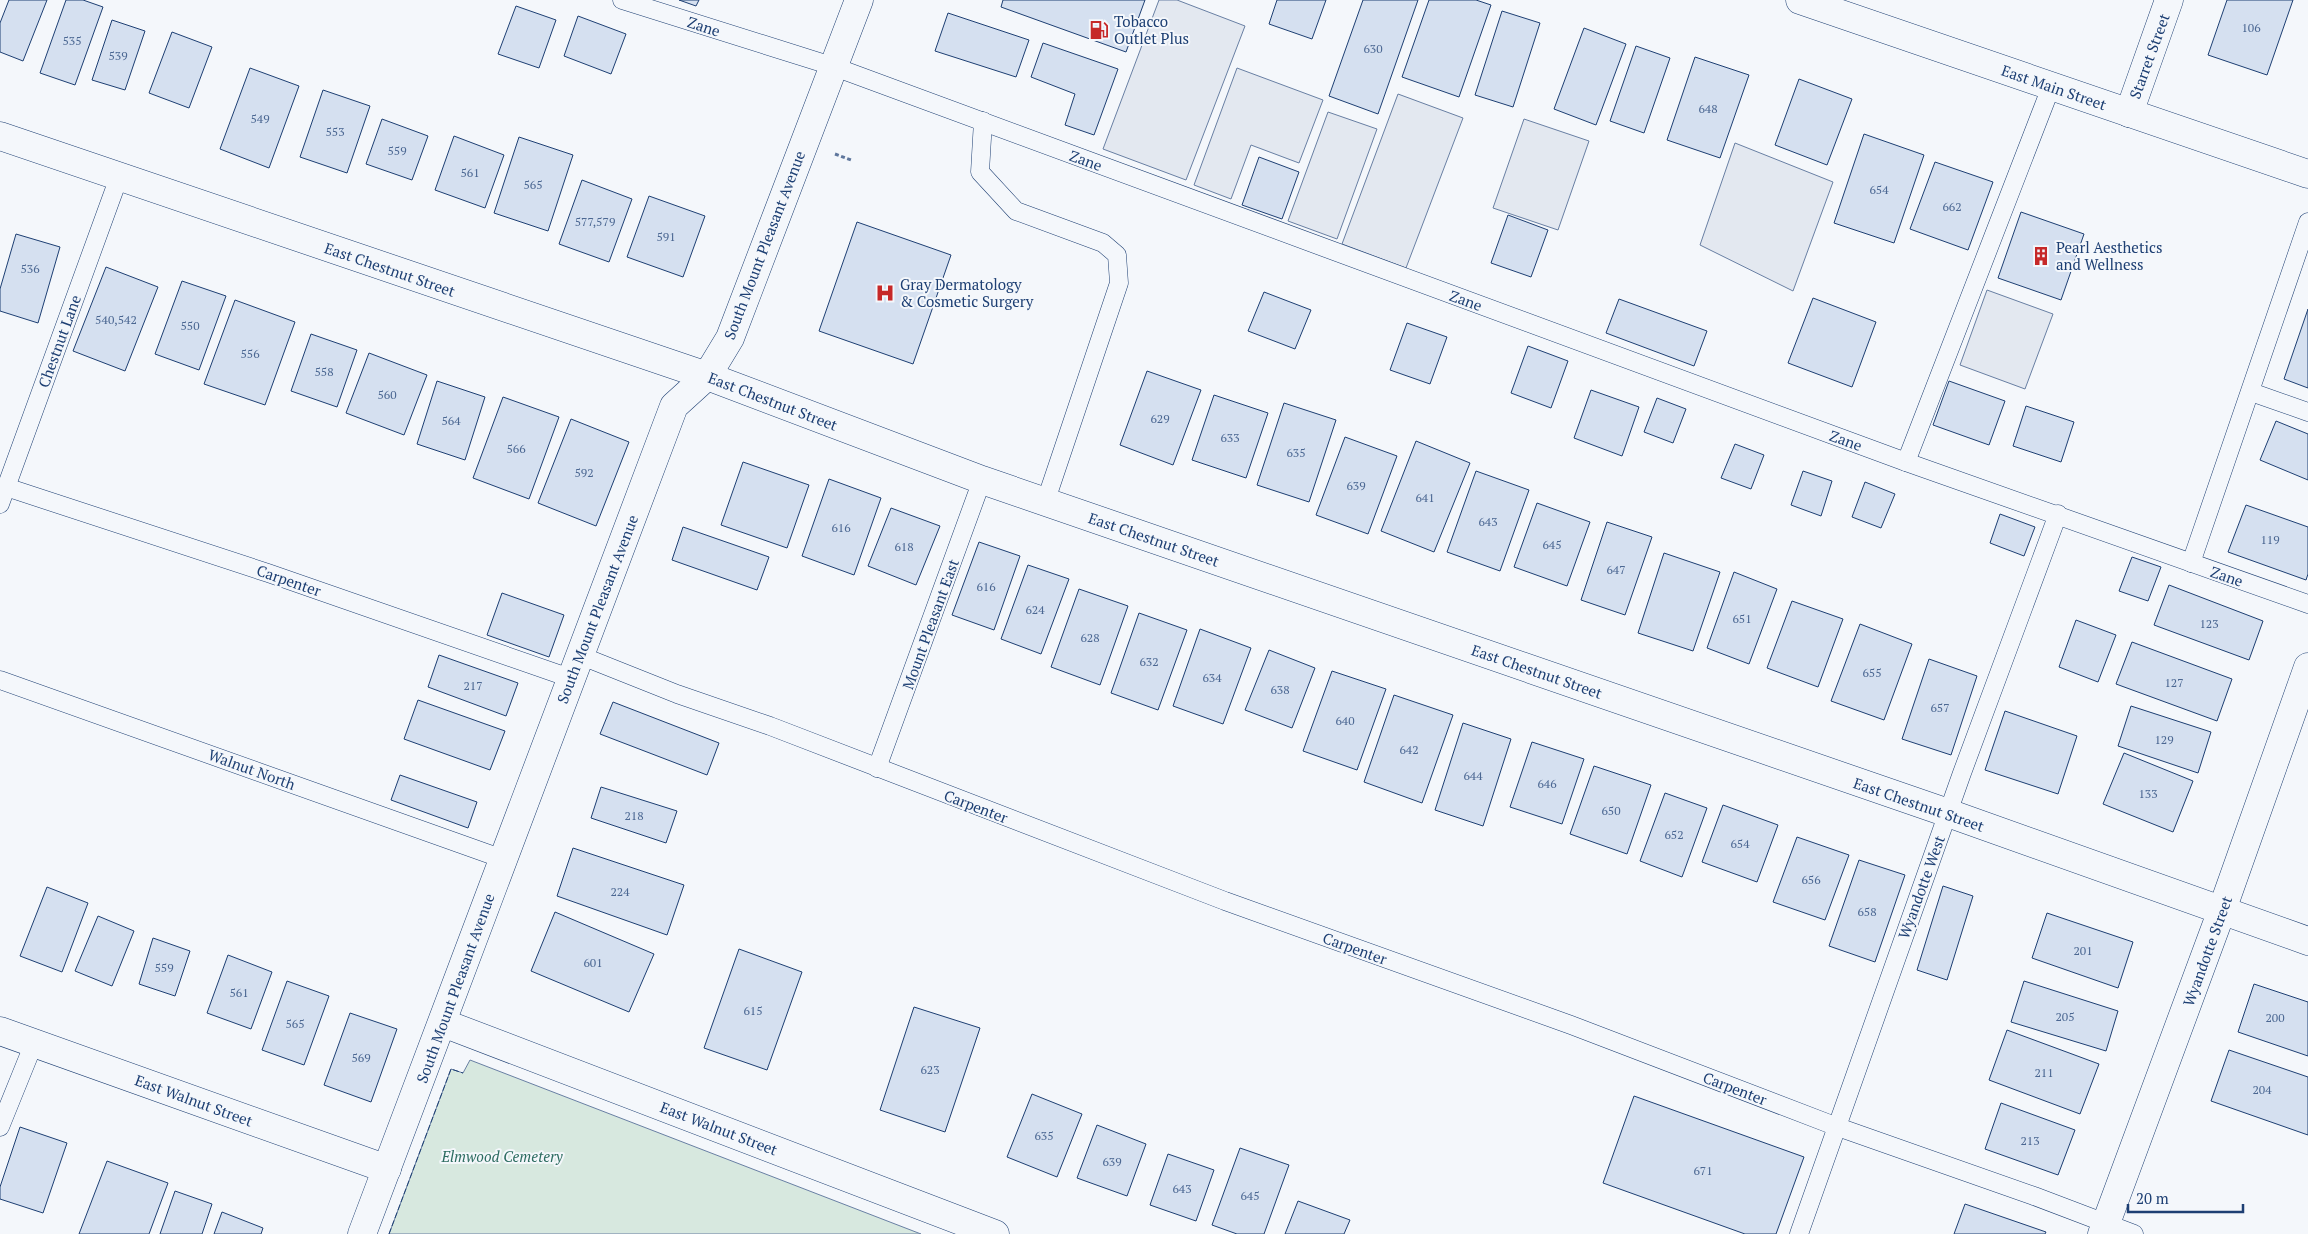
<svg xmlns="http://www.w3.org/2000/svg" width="2308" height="1234" font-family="'PT Serif',serif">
<rect width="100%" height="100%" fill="#f4f7fb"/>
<path fill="#d7e8df" stroke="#687fa3" d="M 470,1060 L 921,1234 L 389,1234 L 451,1069 L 463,1073 Z"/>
<g fill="#e3e8f0" stroke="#687fa3">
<path d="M 1159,0 L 1177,0 L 1245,26 L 1186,180 L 1103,149 Z"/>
<path d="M 1237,68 L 1323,100 L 1299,163 L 1251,145 L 1231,199 L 1194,185 Z"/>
<path d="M 1398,94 L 1463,118 L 1406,268 L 1342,244 Z"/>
<path d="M 1328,112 L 1377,129 L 1337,239 L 1288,221 Z"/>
<path d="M 1524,119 L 1589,141 L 1558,230 L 1493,208 Z"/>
<path d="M 1735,143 L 1833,182 L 1793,291 L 1700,245 Z"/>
<path d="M 1987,290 L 2053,314 L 2025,389 L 1960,365 Z"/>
</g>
<g fill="#d5e0f0" stroke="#1d3f73">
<path d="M 9,0 L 47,0 L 23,61 L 0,52 L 0,23 Z"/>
<path d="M 66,0 L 83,0 L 103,7 L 75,85 L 40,73 Z"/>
<path d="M 679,0 L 699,0 L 696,6 Z"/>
<path d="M 1003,0 L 1145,0 L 1126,52 L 1001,7 Z"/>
<path d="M 1277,0 L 1326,0 L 1312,39 L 1269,24 Z"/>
<path d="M 1363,0 L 1418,0 L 1378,114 L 1329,96 Z"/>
<path d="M 1429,0 L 1476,0 L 1491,5 L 1459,97 L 1402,77 Z"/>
<path d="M 2227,0 L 2293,0 L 2267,75 L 2208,55 Z"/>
<path d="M 516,6 L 556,20 L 539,68 L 498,54 Z"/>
<path d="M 1502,11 L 1540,23 L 1513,107 L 1475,95 Z"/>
<path d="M 948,13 L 1029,40 L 1016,77 L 935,51 Z"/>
<path d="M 578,16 L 626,34 L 611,74 L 564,56 Z"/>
<path d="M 112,20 L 145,31 L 125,90 L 92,80 Z"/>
<path d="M 1584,28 L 1626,44 L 1596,125 L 1554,109 Z"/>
<path d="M 172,32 L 212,47 L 189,108 L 149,93 Z"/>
<path d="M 1043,43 L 1118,69 L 1094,135 L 1065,125 L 1075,94 L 1031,77 Z"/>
<path d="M 1636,46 L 1670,58 L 1644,133 L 1610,121 Z"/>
<path d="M 1695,57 L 1749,75 L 1720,158 L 1667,140 Z"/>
<path d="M 250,68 L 299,86 L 269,168 L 220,149 Z"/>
<path d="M 1799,79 L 1852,99 L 1827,165 L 1775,145 Z"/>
<path d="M 323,90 L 370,106 L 347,173 L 300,157 Z"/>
<path d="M 382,119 L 428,136 L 412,180 L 366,164 Z"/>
<path d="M 1864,134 L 1924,155 L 1894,243 L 1834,223 Z"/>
<path d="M 454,136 L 504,155 L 485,208 L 435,190 Z"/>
<path d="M 519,137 L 573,155 L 548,231 L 494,213 Z"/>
<path d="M 1259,157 L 1299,172 L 1282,219 L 1242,205 Z"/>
<path d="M 1935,162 L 1993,182 L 1968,250 L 1910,229 Z"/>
<path d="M 582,180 L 632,199 L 609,262 L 559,244 Z"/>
<path d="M 649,196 L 705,216 L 683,277 L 627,257 Z"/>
<path d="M 2021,212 L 2084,234 L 2061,300 L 1998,278 Z"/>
<path d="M 1508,215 L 1548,230 L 1531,277 L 1491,263 Z"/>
<path d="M 857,222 L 951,255 L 913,364 L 819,331 Z"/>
<path d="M 16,234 L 60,247 L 38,323 L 0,311 L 0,289 Z"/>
<path d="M 106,267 L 158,287 L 125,371 L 73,351 Z"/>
<path d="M 182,281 L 226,296 L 199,370 L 155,354 Z"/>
<path d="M 1264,292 L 1311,310 L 1295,349 L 1248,331 Z"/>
<path d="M 1813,298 L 1876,322 L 1852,387 L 1788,363 Z"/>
<path d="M 1619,299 L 1707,331 L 1694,366 L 1606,333 Z"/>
<path d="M 235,300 L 295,322 L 265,405 L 204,384 Z"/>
<path d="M 2308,309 L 2308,388 L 2284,379 Z"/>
<path d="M 1407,323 L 1447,337 L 1430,384 L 1390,370 Z"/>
<path d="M 311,334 L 357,350 L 337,407 L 291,391 Z"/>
<path d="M 1528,346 L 1568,361 L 1551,408 L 1511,393 Z"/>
<path d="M 369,353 L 427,375 L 404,435 L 346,413 Z"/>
<path d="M 1147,371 L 1201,390 L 1173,465 L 1120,445 Z"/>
<path d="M 437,381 L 485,397 L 465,460 L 417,444 Z"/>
<path d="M 1949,381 L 2005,401 L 1989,445 L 1933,425 Z"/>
<path d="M 1591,390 L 1639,407 L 1622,456 L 1574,438 Z"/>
<path d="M 1214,395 L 1268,413 L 1246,478 L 1192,460 Z"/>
<path d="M 503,397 L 559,417 L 529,499 L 473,478 Z"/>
<path d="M 1657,398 L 1686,409 L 1673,443 L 1644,432 Z"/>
<path d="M 1284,403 L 1336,420 L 1309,502 L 1257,485 Z"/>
<path d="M 2026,406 L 2074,422 L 2061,462 L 2013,446 Z"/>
<path d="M 571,419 L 629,442 L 596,526 L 538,503 Z"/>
<path d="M 2276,421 L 2308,434 L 2308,480 L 2260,460 Z"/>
<path d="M 1345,437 L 1397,456 L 1368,534 L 1316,515 Z"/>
<path d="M 1416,441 L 1470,463 L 1434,552 L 1381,531 Z"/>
<path d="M 1735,444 L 1764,455 L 1751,489 L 1721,478 Z"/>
<path d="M 743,462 L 809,485 L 787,548 L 721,525 Z"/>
<path d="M 1476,471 L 1529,490 L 1500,571 L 1447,552 Z"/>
<path d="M 1803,471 L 1832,481 L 1821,516 L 1791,505 Z"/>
<path d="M 829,479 L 881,498 L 854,575 L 802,556 Z"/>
<path d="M 1865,482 L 1895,494 L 1881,528 L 1852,517 Z"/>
<path d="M 1537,503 L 1590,522 L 1567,586 L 1514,567 Z"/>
<path d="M 2246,505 L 2308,527 L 2308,574 L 2306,580 L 2228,552 Z"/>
<path d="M 891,508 L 940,526 L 916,585 L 868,566 Z"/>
<path d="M 2000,514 L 2035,527 L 2024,556 L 1990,543 Z"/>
<path d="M 1607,522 L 1652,537 L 1625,615 L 1581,600 Z"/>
<path d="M 683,527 L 769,557 L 757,590 L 672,560 Z"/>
<path d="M 979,542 L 1020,556 L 994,630 L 952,615 Z"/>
<path d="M 1664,553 L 1720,572 L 1693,651 L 1638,633 Z"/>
<path d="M 2132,557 L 2161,567 L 2148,601 L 2119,591 Z"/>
<path d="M 1028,565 L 1069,579 L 1041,654 L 1001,639 Z"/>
<path d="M 1734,572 L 1777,589 L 1749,664 L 1707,648 Z"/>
<path d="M 2169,585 L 2263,621 L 2249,660 L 2154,625 Z"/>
<path d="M 1079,589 L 1128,606 L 1100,685 L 1051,667 Z"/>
<path d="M 502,593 L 564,615 L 549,657 L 487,635 Z"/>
<path d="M 1792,601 L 1843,619 L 1818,687 L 1767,668 Z"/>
<path d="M 1139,613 L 1187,630 L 1158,710 L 1111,693 Z"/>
<path d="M 2076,620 L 2116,635 L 2098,682 L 2059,667 Z"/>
<path d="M 1860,624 L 1912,644 L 1884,720 L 1831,701 Z"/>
<path d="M 1200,629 L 1251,648 L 1223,724 L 1173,706 Z"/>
<path d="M 2132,642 L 2232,679 L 2217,721 L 2116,684 Z"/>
<path d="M 1269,650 L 1315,668 L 1292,728 L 1245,710 Z"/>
<path d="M 439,655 L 518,683 L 506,716 L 428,687 Z"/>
<path d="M 1929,659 L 1977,676 L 1951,755 L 1902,739 Z"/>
<path d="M 1332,671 L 1386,689 L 1357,770 L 1303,751 Z"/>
<path d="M 1394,695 L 1453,715 L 1422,803 L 1364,782 Z"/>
<path d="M 418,700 L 505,731 L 490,770 L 404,739 Z"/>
<path d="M 613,702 L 719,743 L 707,775 L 600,734 Z"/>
<path d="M 2131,706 L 2211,732 L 2198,773 L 2118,746 Z"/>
<path d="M 2005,711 L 2077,736 L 2058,794 L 1985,770 Z"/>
<path d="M 1463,723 L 1511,739 L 1483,826 L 1435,810 Z"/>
<path d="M 1532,742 L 1584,759 L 1562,824 L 1510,807 Z"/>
<path d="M 2124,753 L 2193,781 L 2173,832 L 2103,804 Z"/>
<path d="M 1594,766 L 1651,785 L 1627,854 L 1570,834 Z"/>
<path d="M 400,775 L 477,802 L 468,828 L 391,800 Z"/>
<path d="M 601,787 L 677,811 L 666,843 L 591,818 Z"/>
<path d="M 1665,793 L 1707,808 L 1682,877 L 1640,861 Z"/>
<path d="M 1723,805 L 1778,825 L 1757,882 L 1702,862 Z"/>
<path d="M 1797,837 L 1849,855 L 1825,920 L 1773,902 Z"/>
<path d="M 573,848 L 684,885 L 667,935 L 557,896 Z"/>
<path d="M 1859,860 L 1905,875 L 1875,962 L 1829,946 Z"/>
<path d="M 1943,886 L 1973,896 L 1947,980 L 1917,970 Z"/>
<path d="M 47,887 L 88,903 L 62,972 L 20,956 Z"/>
<path d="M 555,912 L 654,954 L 629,1012 L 531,971 Z"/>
<path d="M 2047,913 L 2133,942 L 2118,988 L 2032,958 Z"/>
<path d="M 98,916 L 134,931 L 112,986 L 75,971 Z"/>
<path d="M 153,938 L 190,951 L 175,996 L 139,984 Z"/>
<path d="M 739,949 L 802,972 L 767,1070 L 704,1048 Z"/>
<path d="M 228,955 L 272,972 L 251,1029 L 207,1013 Z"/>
<path d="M 287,981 L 329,996 L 304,1065 L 262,1050 Z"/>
<path d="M 2024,981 L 2118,1011 L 2106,1051 L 2011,1022 Z"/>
<path d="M 2254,984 L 2308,1002 L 2308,1056 L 2238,1032 Z"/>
<path d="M 914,1007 L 980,1028 L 945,1132 L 880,1110 Z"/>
<path d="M 350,1013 L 397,1029 L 371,1102 L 324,1085 Z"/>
<path d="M 2007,1030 L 2099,1064 L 2080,1114 L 1989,1080 Z"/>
<path d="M 2229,1050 L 2308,1077 L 2308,1135 L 2211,1101 Z"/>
<path d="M 1032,1094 L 1082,1114 L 1057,1177 L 1007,1157 Z"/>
<path d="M 1634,1096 L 1804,1157 L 1776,1234 L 1745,1234 L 1603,1183 Z"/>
<path d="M 2001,1103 L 2075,1130 L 2058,1175 L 1985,1149 Z"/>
<path d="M 1097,1125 L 1146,1144 L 1127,1196 L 1077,1178 Z"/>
<path d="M 20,1127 L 67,1143 L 43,1213 L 0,1199 L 0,1187 Z"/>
<path d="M 1240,1148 L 1289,1165 L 1264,1234 L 1237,1234 L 1212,1225 Z"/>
<path d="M 1168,1154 L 1214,1170 L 1196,1221 L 1150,1205 Z"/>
<path d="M 107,1161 L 168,1183 L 149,1234 L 79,1234 Z"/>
<path d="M 175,1191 L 212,1204 L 202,1234 L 160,1234 Z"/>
<path d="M 1298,1201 L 1350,1220 L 1344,1234 L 1285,1234 Z"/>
<path d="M 1965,1204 L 2046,1232 L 2045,1234 L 1954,1234 Z"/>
<path d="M 222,1212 L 263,1228 L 261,1234 L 214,1234 Z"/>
</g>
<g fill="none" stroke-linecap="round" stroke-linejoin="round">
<g stroke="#1d3f73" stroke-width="19">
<g id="lane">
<path d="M 622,0 L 832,66 L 1906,462 L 2308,604"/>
<path d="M 983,121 L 980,172 L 1016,211 L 1103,243 L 1117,255 L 1119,283 L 1046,500"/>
<path d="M 2251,392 L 2308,412"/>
<path d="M 1906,462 L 2051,87"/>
<path d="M 6,487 L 268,573 L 570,678"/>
<path d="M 0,504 L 119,177"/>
<path d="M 2191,563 L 2308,222"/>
<path d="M 579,655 L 677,694 L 770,726 L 1225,901 L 1571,1025 L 1835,1126 L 2034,1196 L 2134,1234"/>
<path d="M 0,680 L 503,859"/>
<path d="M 877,768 L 982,480"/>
<path d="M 0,1127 L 34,1043"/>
<path d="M 1799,1234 L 1962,773 L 2058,514"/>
</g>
</g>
<g stroke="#1d3f73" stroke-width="29">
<g id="street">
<path d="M 2129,113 L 2169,0"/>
<path d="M 0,136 L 707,376 L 982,480 L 1948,813 L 2308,941"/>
<path d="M 443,1023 L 995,1234"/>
<path d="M 0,1031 L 387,1169"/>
<path d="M 362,1234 L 674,406 L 707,376 L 730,338 L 859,0"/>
<path d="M 2102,1234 L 2222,910 L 2308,667"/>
</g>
</g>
<g stroke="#1d3f73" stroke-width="29">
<path id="primary" d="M 1800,0 L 2308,174"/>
</g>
<path stroke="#5e769c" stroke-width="3" stroke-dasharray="4 2.5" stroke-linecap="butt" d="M 835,154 L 851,160"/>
<use href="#lane" stroke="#f4f7fb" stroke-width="18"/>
<use href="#street" stroke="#f4f7fb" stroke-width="28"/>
<use href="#primary" stroke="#f4f7fb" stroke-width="28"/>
<path stroke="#1d3f73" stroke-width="1" stroke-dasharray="6 2.5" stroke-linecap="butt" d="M 389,1234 L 451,1069 L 463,1073"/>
</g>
<defs>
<g id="fuel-bare" transform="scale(1.5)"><path d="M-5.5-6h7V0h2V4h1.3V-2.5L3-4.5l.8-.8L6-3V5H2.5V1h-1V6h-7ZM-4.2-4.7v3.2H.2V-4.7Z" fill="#c62828" stroke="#f4f7fb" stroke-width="2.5" paint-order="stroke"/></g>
<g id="building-bare" transform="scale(1.5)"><path d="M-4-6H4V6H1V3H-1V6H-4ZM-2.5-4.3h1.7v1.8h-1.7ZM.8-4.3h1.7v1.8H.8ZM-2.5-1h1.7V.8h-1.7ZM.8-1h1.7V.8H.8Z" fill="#c62828" stroke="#f4f7fb" stroke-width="2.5" paint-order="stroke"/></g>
<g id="hospital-bare" transform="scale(1.5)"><path d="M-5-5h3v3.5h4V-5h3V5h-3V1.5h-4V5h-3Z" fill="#c62828" stroke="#f4f7fb" stroke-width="2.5" paint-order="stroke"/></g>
</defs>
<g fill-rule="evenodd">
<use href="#fuel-bare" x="1099" y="30"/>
<use href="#building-bare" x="2041" y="256"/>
<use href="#hospital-bare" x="885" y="293"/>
</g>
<g text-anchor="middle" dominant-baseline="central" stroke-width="4" stroke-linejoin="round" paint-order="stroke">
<g font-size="12" fill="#4b6792">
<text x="2251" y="27">106</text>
<text x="72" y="40">535</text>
<text x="1373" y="48">630</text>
<text x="118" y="55">539</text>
<text x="1708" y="108">648</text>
<text x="260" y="118">549</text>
<text x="335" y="131">553</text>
<text x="397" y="150">559</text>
<text x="470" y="172">561</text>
<text x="533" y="184">565</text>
<text x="1879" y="189">654</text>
<text x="1952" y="206">662</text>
<text x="595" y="221">577,579</text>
<text x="666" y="236">591</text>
<text x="30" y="268">536</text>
<text x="116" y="319">540,542</text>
<text x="190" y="325">550</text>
<text x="250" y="353">556</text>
<text x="324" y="371">558</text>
<text x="387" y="394">560</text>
<text x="1160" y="418">629</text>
<text x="451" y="420">564</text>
<text x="1230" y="437">633</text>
<text x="516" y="448">566</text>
<text x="1296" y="452">635</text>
<text x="584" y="472">592</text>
<text x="1356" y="485">639</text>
<text x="1425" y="497">641</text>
<text x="1488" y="521">643</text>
<text x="841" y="527">616</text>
<text x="2270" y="539">119</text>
<text x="1552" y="544">645</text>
<text x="904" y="546">618</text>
<text x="1616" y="569">647</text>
<text x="986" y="586">616</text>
<text x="1035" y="609">624</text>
<text x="1742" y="618">651</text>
<text x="2209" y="623">123</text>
<text x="1090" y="637">628</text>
<text x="1149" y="661">632</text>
<text x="1872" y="672">655</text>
<text x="1212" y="677">634</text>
<text x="2174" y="682">127</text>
<text x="473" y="685">217</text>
<text x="1280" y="689">638</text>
<text x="1940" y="707">657</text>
<text x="1345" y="720">640</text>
<text x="2164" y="739">129</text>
<text x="1409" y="749">642</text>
<text x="1473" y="775">644</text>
<text x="1547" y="783">646</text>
<text x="2148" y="793">133</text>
<text x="1611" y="810">650</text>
<text x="634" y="815">218</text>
<text x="1674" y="834">652</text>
<text x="1740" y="843">654</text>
<text x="1811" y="879">656</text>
<text x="620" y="891">224</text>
<text x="1867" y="911">658</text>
<text x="2083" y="950">201</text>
<text x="593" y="962">601</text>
<text x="164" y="967">559</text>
<text x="239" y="992">561</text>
<text x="753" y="1010">615</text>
<text x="2065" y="1016">205</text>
<text x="2275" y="1017">200</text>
<text x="295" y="1023">565</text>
<text x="361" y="1057">569</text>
<text x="930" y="1069">623</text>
<text x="2044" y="1072">211</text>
<text x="2262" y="1089">204</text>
<text x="1044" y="1135">635</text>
<text x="2030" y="1140">213</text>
<text x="1112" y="1161">639</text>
<text x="1703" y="1170">671</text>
<text x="1182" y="1188">643</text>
<text x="1250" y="1195">645</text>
</g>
<g font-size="15" fill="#1d3f73" stroke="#f4f7fb" text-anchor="start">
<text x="1114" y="21">Tobacco<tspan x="1114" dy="17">Outlet Plus</tspan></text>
<text x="2056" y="247">Pearl Aesthetics<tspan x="2056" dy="17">and Wellness</tspan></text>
<text x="900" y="284">Gray Dermatology<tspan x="900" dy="17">&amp; Cosmetic Surgery</tspan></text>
</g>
<g font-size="15" fill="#1d3f73" stroke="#f4f7fb">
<text transform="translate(704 26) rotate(18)">Zane</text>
<text transform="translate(2149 56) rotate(-70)">Starret Street</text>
<text transform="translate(2054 87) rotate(19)">East Main Street</text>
<text transform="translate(1086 160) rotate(20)">Zane</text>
<text transform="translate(764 245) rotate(-69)">South Mount Pleasant Avenue</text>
<text transform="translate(390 269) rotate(19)">East Chestnut Street</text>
<text transform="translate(1466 300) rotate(20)">Zane</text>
<text transform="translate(59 341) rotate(-70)">Chestnut Lane</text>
<text transform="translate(773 401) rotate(21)">East Chestnut Street</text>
<text transform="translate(1846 440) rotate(20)">Zane</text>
<text transform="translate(1154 539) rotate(19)">East Chestnut Street</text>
<text transform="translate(2227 576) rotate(19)">Zane</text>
<text transform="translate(289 580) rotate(19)">Carpenter</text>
<text transform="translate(597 609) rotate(-69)">South Mount Pleasant Avenue</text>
<text transform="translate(930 624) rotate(-70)">Mount Pleasant East</text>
<text transform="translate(1537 671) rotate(19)">East Chestnut Street</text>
<text transform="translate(252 769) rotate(20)">Walnut North</text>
<text transform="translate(1919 804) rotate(19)">East Chestnut Street</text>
<text transform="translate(976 806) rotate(21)">Carpenter</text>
<text transform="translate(1921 887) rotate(-70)">Wyandotte West</text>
<text transform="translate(1355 948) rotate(20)">Carpenter</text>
<text transform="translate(2207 951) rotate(-70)">Wyandotte Street</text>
<text transform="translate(455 988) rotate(-70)">South Mount Pleasant Avenue</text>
<text transform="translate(1735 1088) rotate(21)">Carpenter</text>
<text transform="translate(194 1100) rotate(20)">East Walnut Street</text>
<text transform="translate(719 1128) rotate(21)">East Walnut Street</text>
</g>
<g font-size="15" font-style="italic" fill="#2c6c60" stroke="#f4f7fb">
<text x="502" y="1156">Elmwood Cemetery</text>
</g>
</g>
<path d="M2128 1204v8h115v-8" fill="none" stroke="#1d3f73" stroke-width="2.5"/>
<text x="2136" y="1204" font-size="15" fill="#1d3f73" stroke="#f4f7fb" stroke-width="4" paint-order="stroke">20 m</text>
</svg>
